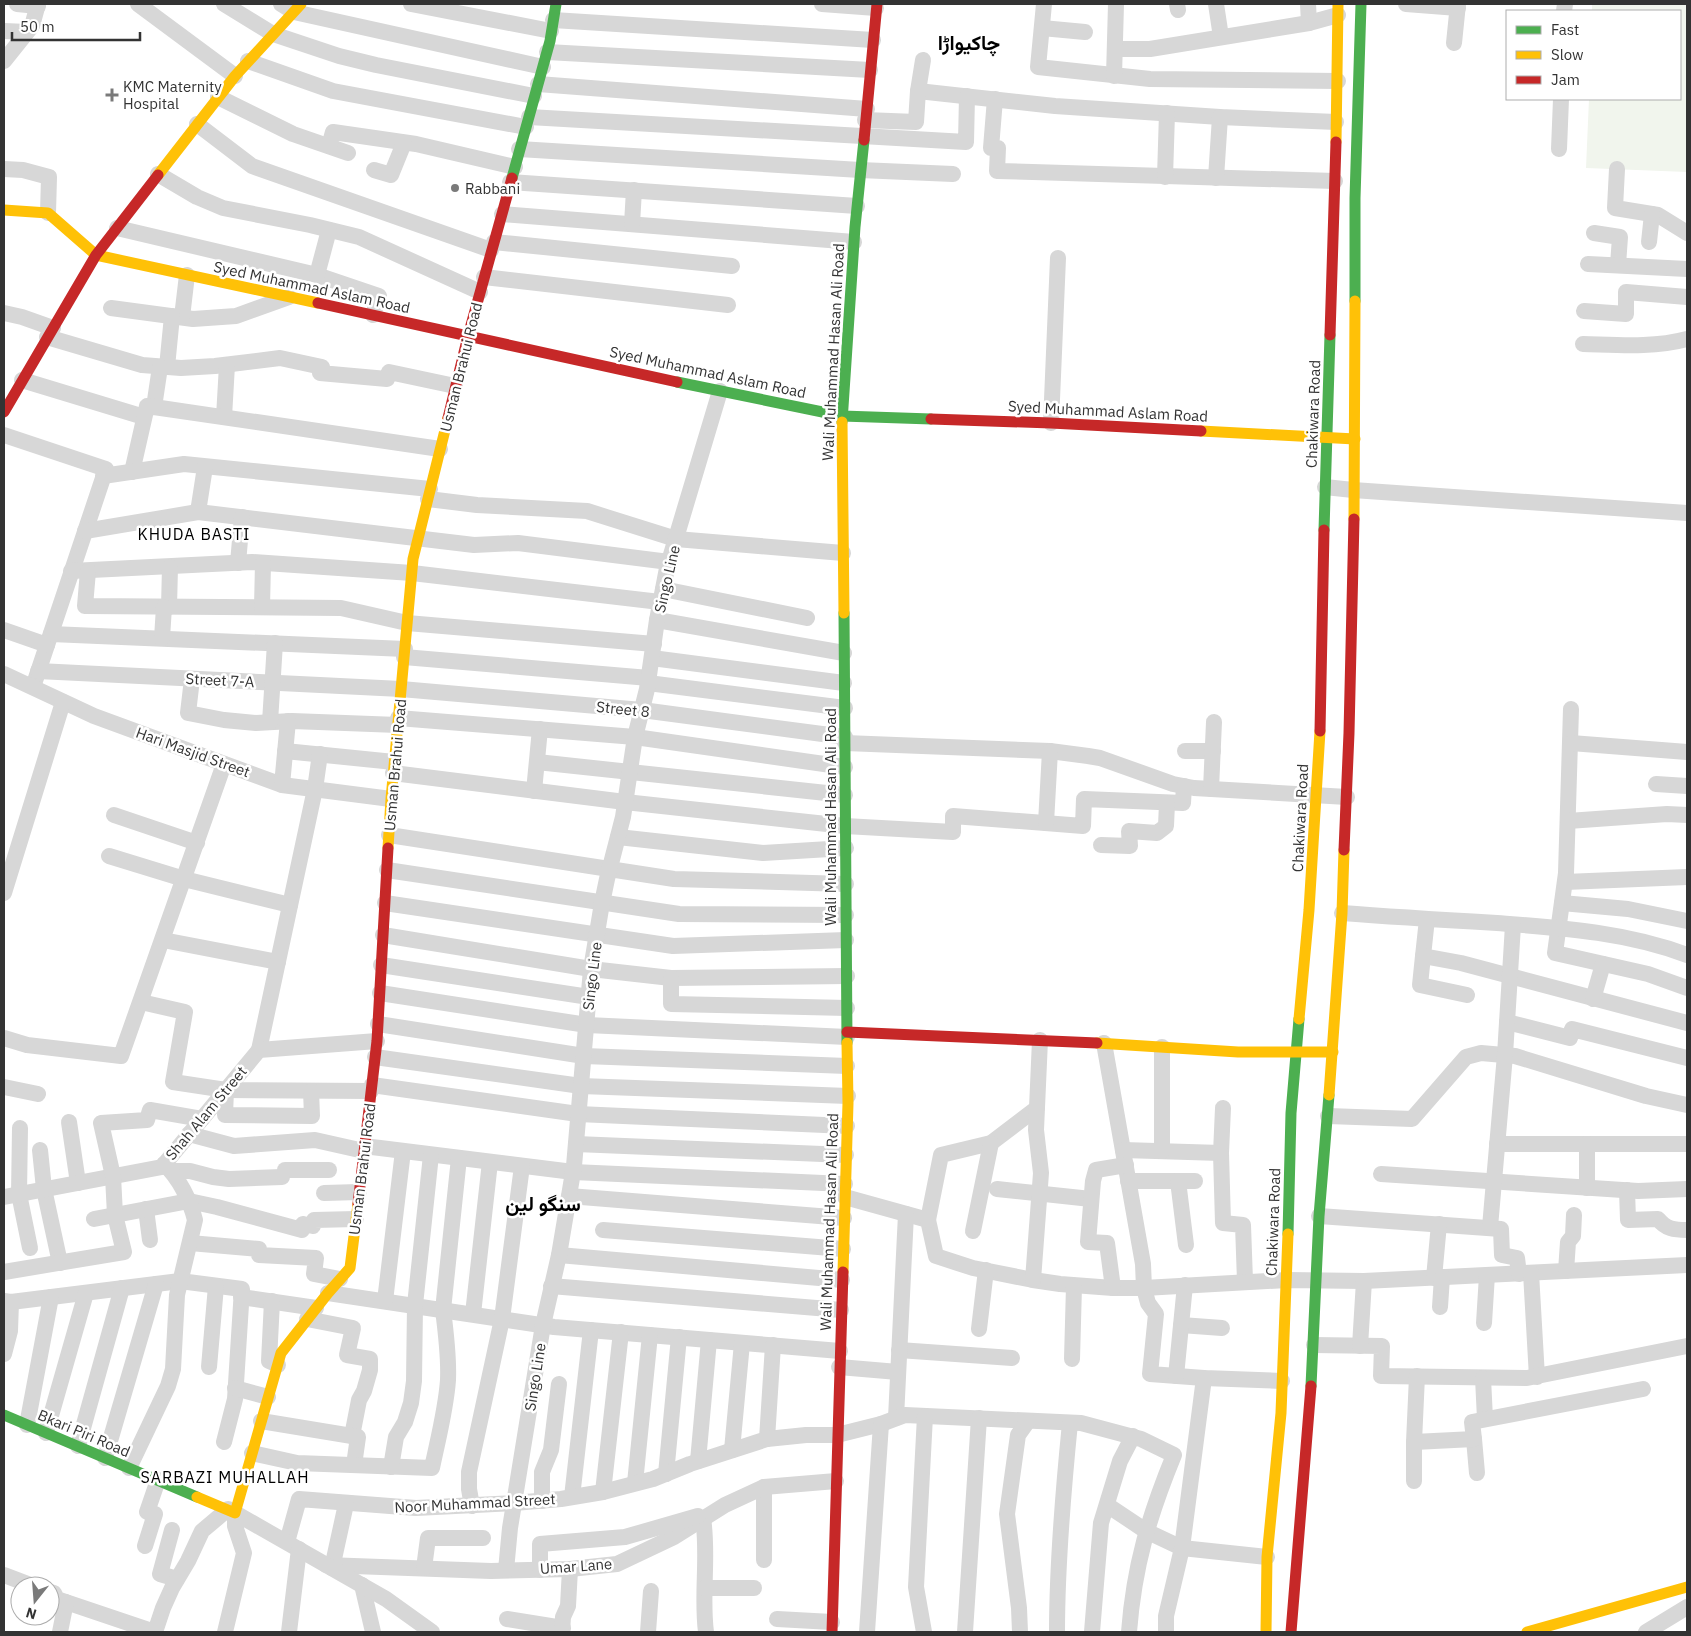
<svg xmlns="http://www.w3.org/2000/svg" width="1691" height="1636" font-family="'IBM Plex Sans',Vazirmatn,sans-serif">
<rect width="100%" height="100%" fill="#fff"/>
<path fill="#f1f5ed" d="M 1592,4 L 1687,4 L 1687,172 L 1586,168 L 1589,99 L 1680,99 L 1680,11 L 1592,11 Z"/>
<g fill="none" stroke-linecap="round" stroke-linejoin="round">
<g stroke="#d7d7d7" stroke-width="16">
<path d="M 17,4 L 38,6"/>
<path d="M 138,4 L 235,76"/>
<path d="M 224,4 L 273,34 L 339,56 L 376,65 L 534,96"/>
<path d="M 281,4 L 294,12 L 543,67"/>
<path d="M 411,4 L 551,31"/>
<path d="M 822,4 L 876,8"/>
<path d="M 1044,4 L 1038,67 L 1150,79 L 1338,81"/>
<path d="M 1177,4 L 1178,10"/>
<path d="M 1216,4 L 1221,37"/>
<path d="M 1308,4 L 1309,23"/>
<path d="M 1406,4 L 1458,8"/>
<path d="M 1564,11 L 1565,4"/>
<path d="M 553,20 L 873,40"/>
<path d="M 1042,28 L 1085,32"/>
<path d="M 4,31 L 27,32"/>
<path d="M 1454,43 L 1458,4"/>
<path d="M 1115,49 L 1150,49 L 1309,23 L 1338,15"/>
<path d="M 547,52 L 870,70"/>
<path d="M 4,61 L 32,26 L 38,4"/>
<path d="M 248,61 L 333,91 L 526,127"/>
<path d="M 1114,76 L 1116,4"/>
<path d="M 538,84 L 867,109"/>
<path d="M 918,91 L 1055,106 L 1220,117 L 1336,122"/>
<path d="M 218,97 L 293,134 L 348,153"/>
<path d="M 995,99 L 991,148 L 998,148 L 997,171 L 1335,181"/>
<path d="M 529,117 L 966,142 L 967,96"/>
<path d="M 865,120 L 916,122 L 918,91 L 923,60"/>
<path d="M 197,124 L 252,166 L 491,250"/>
<path d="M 329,146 L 333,132 L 416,144 L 515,167"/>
<path d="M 519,149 L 860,170 L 953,174"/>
<path d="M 1559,149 L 1561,99"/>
<path d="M 4,169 L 23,170 L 49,177 L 48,213"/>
<path d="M 1617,169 L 1615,208 L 1658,215 L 1687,233"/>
<path d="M 374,170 L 391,175 L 404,143"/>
<path d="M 158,174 L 197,197 L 223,208 L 310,225 L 359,237 L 480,292"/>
<path d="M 1165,177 L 1167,113"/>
<path d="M 1216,178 L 1220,117"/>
<path d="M 510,182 L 857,206"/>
<path d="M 502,214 L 854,242"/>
<path d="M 632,224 L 634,190"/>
<path d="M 117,228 L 317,275 L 379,296 L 373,315"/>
<path d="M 1594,233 L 1620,237 L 1618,265"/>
<path d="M 494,242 L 732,266"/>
<path d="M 1649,242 L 1652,214"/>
<path d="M 1588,264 L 1687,269"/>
<path d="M 317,275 L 329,230"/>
<path d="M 484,277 L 728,305"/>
<path d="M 111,308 L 193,319 L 236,316 L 289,297"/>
<path d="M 1584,311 L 1626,314 L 1626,292 L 1687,297"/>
<path d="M 4,313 L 22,317 L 53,328"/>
<path d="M 182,317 L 187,275"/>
<path d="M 47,337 L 142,365 L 181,368 L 215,366 L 280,358 L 322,367 L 320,373 L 387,379 L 389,372 L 455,386"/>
<path d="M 1583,344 C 1619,345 1653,348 1687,339"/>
<path d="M 167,367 L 172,316"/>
<path d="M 22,380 L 144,417"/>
<path d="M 154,407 L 160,367"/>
<path d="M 224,417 L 227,365"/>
<path d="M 1051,423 L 1058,258"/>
<path d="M 4,435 L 106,469 L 35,681"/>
<path d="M 132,472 L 147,406 L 440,449"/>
<path d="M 103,476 L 184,464 L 430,489"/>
<path d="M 1325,487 L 1353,490 L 1687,513"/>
<path d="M 428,499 L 477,505 L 587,511 L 676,539 L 843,553"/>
<path d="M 198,512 L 205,467"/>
<path d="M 85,531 L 198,512 L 474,545 L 518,543 L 669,562"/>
<path d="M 238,563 L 242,517"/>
<path d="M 71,571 L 252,562 L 412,573 L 660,602"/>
<path d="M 88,571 L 85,606 L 341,608 L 407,623 L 654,644"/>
<path d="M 663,589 L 807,618"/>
<path d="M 169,607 L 170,567"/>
<path d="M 262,607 L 263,563"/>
<path d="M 657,620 L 844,653"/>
<path d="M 4,630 L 47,645"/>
<path d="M 51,634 L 405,649"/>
<path d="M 162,638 L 164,607"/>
<path d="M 404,657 L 649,678"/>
<path d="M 652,658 L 844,683"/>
<path d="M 38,671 L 401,689 L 642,710 L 845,737"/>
<path d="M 4,674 L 94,716 L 282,785 L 391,799"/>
<path d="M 192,679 L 188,713 L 224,720 L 256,723 L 292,721 L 398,725"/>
<path d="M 648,683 L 845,708"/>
<path d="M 1571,709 L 1566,873 L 1555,953 L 1648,974 L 1687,988"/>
<path d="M 398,718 L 635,737 L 845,767"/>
<path d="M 270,722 L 275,643"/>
<path d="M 845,743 L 1050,751 L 1088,756 L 1100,758 L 1173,784 L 1194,788 L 1347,797"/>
<path d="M 1571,743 L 1687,752"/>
<path d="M 285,751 L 394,762"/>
<path d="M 1185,751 L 1213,751"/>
<path d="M 537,762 L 845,795"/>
<path d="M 393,773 L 625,802 L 845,826 L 953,832 L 953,816 L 1083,826 L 1084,799 L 1183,803 L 1184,786"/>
<path d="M 1656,784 L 1687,786"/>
<path d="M 282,785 L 288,721"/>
<path d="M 1211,789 L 1214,722"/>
<path d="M 534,791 L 540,729"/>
<path d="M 114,815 L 197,843"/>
<path d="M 1568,821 L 1667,814 L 1687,815"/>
<path d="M 1046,823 L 1050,751"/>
<path d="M 389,835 L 674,879 L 846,884"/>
<path d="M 618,837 L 763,853 L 846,848"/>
<path d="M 1101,845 L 1130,846 L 1129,831 L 1157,833 L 1166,826 L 1167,803"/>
<path d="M 109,856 L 184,879 L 290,905"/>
<path d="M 387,870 L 679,914 L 846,915"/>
<path d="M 1565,882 L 1687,877"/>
<path d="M 4,893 L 63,702"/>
<path d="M 385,903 L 673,946 L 846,940"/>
<path d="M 1562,903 L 1628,909 L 1687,921"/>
<path d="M 1342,913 C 1394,917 1445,920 1497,923 C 1562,928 1626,932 1687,955"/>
<path d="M 1427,919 L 1423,956 L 1461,963 L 1687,1023"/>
<path d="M 383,935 L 591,969 L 671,978 L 847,976"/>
<path d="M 163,940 L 278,962"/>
<path d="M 1423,956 L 1420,985 L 1467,995"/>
<path d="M 381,965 L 589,997"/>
<path d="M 671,978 L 671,1004 L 847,1008"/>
<path d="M 380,993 L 587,1025 L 847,1037"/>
<path d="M 1593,999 L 1603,964"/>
<path d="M 141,1002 L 185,1012 L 173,1082 L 226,1090 L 371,1091"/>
<path d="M 1507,1022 L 1570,1038 L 1572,1029 L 1687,1058"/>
<path d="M 378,1024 L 584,1056 L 847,1066"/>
<path d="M 4,1038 L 27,1045 L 121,1056 L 224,764"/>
<path d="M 1104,1043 L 1143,1264 L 1144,1288 L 1148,1303 L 1156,1314 L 1150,1374 L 1204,1378 L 1282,1381"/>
<path d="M 259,1050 L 315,789 L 320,754"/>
<path d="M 375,1057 L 581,1086 L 848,1096"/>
<path d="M 372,1085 L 578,1114 L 847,1126"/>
<path d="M 4,1087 L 38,1094"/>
<path d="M 226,1090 L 225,1115 L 312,1116 L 311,1091"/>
<path d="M 1223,1108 L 1221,1153 L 1223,1223 L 1243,1225 L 1245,1281"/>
<path d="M 1328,1116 L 1412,1119 L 1466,1057 L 1481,1053 L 1515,1056 L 1646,1096 L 1687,1105"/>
<path d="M 69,1122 L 78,1183"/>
<path d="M 20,1128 L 19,1194 L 30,1248"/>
<path d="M 189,1134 L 234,1146 L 315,1140 L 364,1151"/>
<path d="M 576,1144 L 846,1155"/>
<path d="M 1497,1144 L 1687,1144"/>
<path d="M 364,1146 L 573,1172 L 845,1184"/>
<path d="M 40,1150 L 44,1189 L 60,1263"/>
<path d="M 1123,1150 L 1221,1153"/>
<path d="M 1162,1151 L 1162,1047"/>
<path d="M 285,1170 L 329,1170"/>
<path d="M 171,1171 L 190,1171 L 213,1177 L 229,1179 L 282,1177"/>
<path d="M 1381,1174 L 1638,1191 L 1687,1189"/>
<path d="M 1128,1181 L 1195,1181"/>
<path d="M 1178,1181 L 1186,1245"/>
<path d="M 1587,1188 L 1587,1144"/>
<path d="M 997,1189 L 1091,1199"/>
<path d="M 1627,1190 L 1628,1220 L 1658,1219 C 1666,1229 1674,1230 1687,1230"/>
<path d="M 324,1193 L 359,1192"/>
<path d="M 569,1196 L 844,1218"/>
<path d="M 4,1197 L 162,1167 L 259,1050 L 377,1041"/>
<path d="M 845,1197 L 928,1220 L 936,1256 L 973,1268 L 1033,1280 L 1060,1284 L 1113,1288 L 1144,1288 L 1287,1280 L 1364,1281 L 1687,1265"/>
<path d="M 146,1209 L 150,1240"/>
<path d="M 1319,1216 L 1501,1229 L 1502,1255 L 1517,1258 L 1519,1274"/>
<path d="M 94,1219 L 189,1201 L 217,1207 L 302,1230 L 303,1224 L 313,1226 L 314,1220 L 356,1219"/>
<path d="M 928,1220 L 941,1155 L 991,1143 L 1037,1108"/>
<path d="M 1490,1227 L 1505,1055 L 1513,925"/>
<path d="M 603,1230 L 843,1249"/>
<path d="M 973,1231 L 991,1143"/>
<path d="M 190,1243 L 259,1249 L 259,1255 L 316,1258 L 314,1274 L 340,1279"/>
<path d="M 559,1255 L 842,1280"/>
<path d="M 1566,1271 L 1568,1242 L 1573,1236 L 1574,1215"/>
<path d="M 4,1272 L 124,1252 L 115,1215 L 113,1176 L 101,1123 L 147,1120 L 150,1110 L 202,1119"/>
<path d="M 1531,1273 L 1537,1377"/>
<path d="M 1434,1278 L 1439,1224"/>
<path d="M 1033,1280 L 1041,1173 L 1036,1130 L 1040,1040"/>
<path d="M 551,1286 L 841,1310"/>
<path d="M 1113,1288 L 1107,1243 L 1088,1242 L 1093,1181 L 1096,1170 L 1126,1165"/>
<path d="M 328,1293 L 554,1327 L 840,1351"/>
<path d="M 241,1297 L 316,1308"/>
<path d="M 4,1301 L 11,1302 L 180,1281 L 242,1289 L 235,1399 L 224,1442"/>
<path d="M 272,1301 L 269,1361 L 278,1365"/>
<path d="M 385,1301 L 403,1151"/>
<path d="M 1440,1307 L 1442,1277"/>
<path d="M 473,1314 L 490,1162"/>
<path d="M 307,1319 L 353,1328 L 347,1355 L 370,1359 L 370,1370 L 364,1391 L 359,1400 L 352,1436"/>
<path d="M 1484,1323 L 1487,1275"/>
<path d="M 1181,1325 L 1222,1328"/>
<path d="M 979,1329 L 986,1270"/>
<path d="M 1314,1345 L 1382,1346 L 1381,1376 L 1527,1378 L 1687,1346"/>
<path d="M 1360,1346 L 1364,1281"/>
<path d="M 899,1350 L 1012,1358"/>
<path d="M 4,1354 L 10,1331 L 11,1302"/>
<path d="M 1072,1359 L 1074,1286"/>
<path d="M 209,1367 L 216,1286"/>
<path d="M 839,1367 L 898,1372"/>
<path d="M 1176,1376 L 1185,1285"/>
<path d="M 1483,1378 L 1485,1419"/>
<path d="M 235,1388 L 268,1397"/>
<path d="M 896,1418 L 906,1214"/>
<path d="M 261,1421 L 358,1437 L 354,1465"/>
<path d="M 27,1425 L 51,1297"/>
<path d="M 46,1433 L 86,1293"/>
<path d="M 767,1439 L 773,1345"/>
<path d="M 1474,1439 L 1477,1473"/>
<path d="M 1414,1442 L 1474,1439 L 1472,1422 L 1643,1389"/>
<path d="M 78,1446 L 122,1288"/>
<path d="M 732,1450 L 742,1343"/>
<path d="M 252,1453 L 297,1463 L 432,1468 C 438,1439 446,1409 448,1380 C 449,1357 446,1333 443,1310 L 459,1158"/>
<path d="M 105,1458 L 156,1284"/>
<path d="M 698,1461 L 709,1340"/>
<path d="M 391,1467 L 396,1437 L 405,1422 L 411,1403 L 414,1381 L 415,1305 L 431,1155"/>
<path d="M 129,1468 L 168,1386 L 173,1369 L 177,1295 L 195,1220 C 190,1200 179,1178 164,1164"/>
<path d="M 666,1474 L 679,1337"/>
<path d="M 1414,1481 L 1414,1442 L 1417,1376"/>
<path d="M 635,1483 L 650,1335"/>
<path d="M 764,1487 L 764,1560"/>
<path d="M 603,1492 L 621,1332"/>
<path d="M 572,1497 L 591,1330"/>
<path d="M 542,1501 L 542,1472 L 551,1450 L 559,1384"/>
<path d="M 1107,1505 L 1146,1531 L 1182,1548 L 1267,1557"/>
<path d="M 472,1506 L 469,1489 L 469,1472 L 502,1319 L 522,1166"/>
<path d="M 703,1518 C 709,1556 701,1594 706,1632"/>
<path d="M 172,1530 L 160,1574 L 177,1579"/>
<path d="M 287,1542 L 299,1499 L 416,1508 L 514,1503 L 561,1499 L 603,1492 L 653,1479 L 690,1464 L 767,1439 L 806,1435 L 837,1435 L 881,1424 L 905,1415 L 1081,1423 L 1141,1439 L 1174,1455 C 1149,1516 1134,1566 1129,1632"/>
<path d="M 145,1546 L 155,1514 L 147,1512 L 158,1480"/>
<path d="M 326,1565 L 491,1571 L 570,1569 L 617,1564 L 674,1537 L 725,1505 L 764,1487 L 836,1481"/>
<path d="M 332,1568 L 346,1504"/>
<path d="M 424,1568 L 428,1538 L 483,1538"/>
<path d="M 506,1570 L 510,1528 L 543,1325 L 559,1255 L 574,1166 L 591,969 L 602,903 L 607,879 L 623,817 L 635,737 L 647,689 L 657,620 L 667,568 L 720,391"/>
<path d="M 540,1570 L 540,1544 L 625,1537 L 698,1516"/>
<path d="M 4,1575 L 33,1586"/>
<path d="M 362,1585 L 373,1632"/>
<path d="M 705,1588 L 754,1588"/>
<path d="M 50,1592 L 54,1593 L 57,1599 L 155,1632"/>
<path d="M 507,1619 L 563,1628"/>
<path d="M 777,1619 L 832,1622"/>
<path d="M 60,1632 L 66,1602"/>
<path d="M 155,1632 L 163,1608 L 172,1588 L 188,1561 L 202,1531 L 228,1509"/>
<path d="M 225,1632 L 244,1553 L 235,1526 L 235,1513 L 386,1599 L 432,1632"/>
<path d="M 289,1632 L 299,1549"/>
<path d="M 562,1632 L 563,1617 L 568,1606 L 570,1569"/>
<path d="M 648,1632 L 651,1591"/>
<path d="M 867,1632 L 881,1424"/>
<path d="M 924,1632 L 916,1587 L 925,1416"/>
<path d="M 965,1632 L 979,1418"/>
<path d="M 1020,1632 L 1019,1608 L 1007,1514 L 1018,1435 L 1028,1421"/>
<path d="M 1057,1632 C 1057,1562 1063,1493 1070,1423"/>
<path d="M 1092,1632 L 1101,1523 L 1120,1461 L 1133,1436"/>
<path d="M 1166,1632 L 1166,1616 L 1182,1548 L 1204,1378"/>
<path d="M 1646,1632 L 1687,1607"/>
</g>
<g stroke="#4caf50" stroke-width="11">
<path d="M 512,178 L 550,41 L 556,4"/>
<path d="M 1355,301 L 1355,198 L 1361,4"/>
<path d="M 677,382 L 842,416 L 931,419"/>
<path d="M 842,422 L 855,227 L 864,140"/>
<path d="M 1324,530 L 1330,335"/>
<path d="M 844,613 L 847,1043"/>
<path d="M 1288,1234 L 1291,1113 L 1299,1019"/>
<path d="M 1311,1386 L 1319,1216 L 1329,1095"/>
<path d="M 4,1415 L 197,1497"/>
</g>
<g stroke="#ffc107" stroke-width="11">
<path d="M 1336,142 L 1338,4"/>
<path d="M 158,175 L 235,76 L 301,4"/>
<path d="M 4,210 L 48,213 L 96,255 L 318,303"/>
<path d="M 842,422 L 844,613"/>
<path d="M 1201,431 L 1355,439"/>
<path d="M 1354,519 L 1355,301"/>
<path d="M 388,848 L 391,799 L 413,559 L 448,418"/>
<path d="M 1299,1019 L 1309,910 L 1320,731"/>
<path d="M 1097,1043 L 1238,1052 L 1333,1052"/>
<path d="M 1329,1095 L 1342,913 L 1344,850"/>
<path d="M 843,1272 L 848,1103 L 847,1043"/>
<path d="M 197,1497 L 235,1513 L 281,1353 L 328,1293 L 350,1268 L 358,1204"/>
<path d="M 1266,1632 L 1267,1557 L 1281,1413 L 1288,1234"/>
<path d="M 1527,1632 L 1687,1587"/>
</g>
<g stroke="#c62828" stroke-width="11">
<path d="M 864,140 L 877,4"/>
<path d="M 318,303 L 677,382"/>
<path d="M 1330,335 L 1336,142"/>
<path d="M 4,412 L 96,255 L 158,175"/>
<path d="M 448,418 L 468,336 L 512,178"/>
<path d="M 931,419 L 1051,423 L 1201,431"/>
<path d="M 1320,731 L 1324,530"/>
<path d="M 1344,850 L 1349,733 L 1354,519"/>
<path d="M 847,1032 L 1097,1043"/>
<path d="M 358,1204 L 377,1041 L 388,848"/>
<path d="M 832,1632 L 843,1272"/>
<path d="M 1291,1632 L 1311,1386"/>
</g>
</g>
<g fill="#7a7a7a" stroke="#fff" stroke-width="2">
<path d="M109.5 87.5h5v5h5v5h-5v5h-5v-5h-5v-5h5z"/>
<circle cx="455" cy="188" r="5"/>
</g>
<g text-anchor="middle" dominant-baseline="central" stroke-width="5" stroke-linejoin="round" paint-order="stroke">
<g font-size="15" fill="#333" stroke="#fff" text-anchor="start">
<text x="123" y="86">KMC Maternity<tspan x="123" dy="17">Hospital</tspan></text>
<text x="465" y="188">Rabbani</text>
</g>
<g font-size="15" fill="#333" stroke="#fff">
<text transform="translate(312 287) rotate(12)">Syed Muhammad Aslam Road</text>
<text transform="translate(833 352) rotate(-87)">Wali Muhammad Hasan Ali Road</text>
<text transform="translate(461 367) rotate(-76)">Usman Brahui Road</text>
<text transform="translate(708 372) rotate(12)">Syed Muhammad Aslam Road</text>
<text transform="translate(1108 411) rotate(3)">Syed Muhammad Aslam Road</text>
<text transform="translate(1313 414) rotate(-88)">Chakiwara Road</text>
<text transform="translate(667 579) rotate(-77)">Singo Line</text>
<text transform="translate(220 680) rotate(3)">Street 7-A</text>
<text transform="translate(623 709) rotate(6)">Street 8</text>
<text transform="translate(193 752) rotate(20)">Hari Masjid Street</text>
<text transform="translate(395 765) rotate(-85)">Usman Brahui Road</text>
<text transform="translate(830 817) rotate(-90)">Wali Muhammad Hasan Ali Road</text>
<text transform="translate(1300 818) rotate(-87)">Chakiwara Road</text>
<text transform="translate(592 976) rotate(-83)">Singo Line</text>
<text transform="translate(206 1113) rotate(-50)">Shah Alam Street</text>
<text transform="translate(362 1169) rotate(-83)">Usman Brahui Road</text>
<text transform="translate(829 1222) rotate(-88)">Wali Muhammad Hasan Ali Road</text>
<text transform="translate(1273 1222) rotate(-88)">Chakiwara Road</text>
<text transform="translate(535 1377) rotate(-81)">Singo Line</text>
<text transform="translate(84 1433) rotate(23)">Bkari Piri Road</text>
<text transform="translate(475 1503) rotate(-3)">Noor Muhammad Street</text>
<text transform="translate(576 1566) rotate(-4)">Umar Lane</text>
</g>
<g font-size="16" letter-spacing="1" fill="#000" stroke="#fff">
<text x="194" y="534">KHUDA BASTI</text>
<text x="225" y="1477">SARBAZI MUHALLAH</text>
</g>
<g font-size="20" font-weight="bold" fill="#000" stroke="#fff">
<text x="969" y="42">چاکیواڑا</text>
<text x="543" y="1203">سنگو لین</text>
</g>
</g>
<rect width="1691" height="1636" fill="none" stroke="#333333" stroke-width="10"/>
<rect x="1506" y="10" width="175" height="90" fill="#ffffff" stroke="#adadad"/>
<rect x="1516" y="26" width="25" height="8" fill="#4caf50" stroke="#adadad"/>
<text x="1551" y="35" font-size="15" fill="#333333">Fast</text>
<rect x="1516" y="51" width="25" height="8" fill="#ffc107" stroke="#adadad"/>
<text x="1551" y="60" font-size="15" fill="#333333">Slow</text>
<rect x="1516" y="76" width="25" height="8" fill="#c62828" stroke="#adadad"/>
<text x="1551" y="85" font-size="15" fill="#333333">Jam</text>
<g transform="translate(35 1601) rotate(197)"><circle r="24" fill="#ffffff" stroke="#adadad"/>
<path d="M0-4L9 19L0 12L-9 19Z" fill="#7a7a7a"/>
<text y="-8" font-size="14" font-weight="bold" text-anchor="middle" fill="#333333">N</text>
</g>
<path d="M12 32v8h128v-8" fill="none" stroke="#333333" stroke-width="2.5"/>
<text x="20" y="32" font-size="15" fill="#333333" stroke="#ffffff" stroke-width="4" paint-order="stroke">50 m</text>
</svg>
